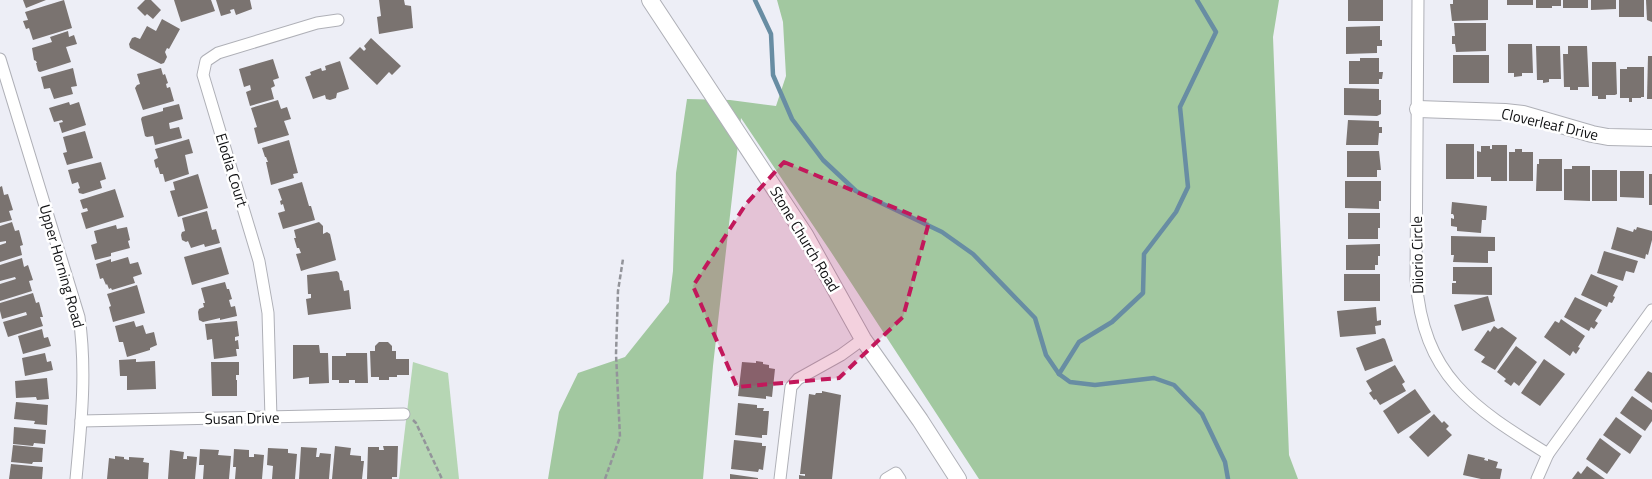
<svg xmlns="http://www.w3.org/2000/svg" width="1652" height="479" font-family="'Titillium Web',sans-serif">
<rect width="100%" height="100%" fill="#edeef6"/>
<path fill="#b6d6b4" d="M 413,362 L 448,373 L 459,479 L 399,479 Z"/>
<path fill="#a2c8a0" d="M 777,0 L 1279,0 L 1273,37 L 1289,455 L 1298,479 L 979,479 L 831,252 L 741,118 L 713,366 L 703,479 L 548,479 L 559,412 L 578,373 L 625,357 L 669,302 L 673,271 L 676,173 L 687,99 L 730,100 L 776,106 L 786,76 L 783,22 Z"/>
<g fill="none" stroke-linecap="round" stroke-linejoin="round">
<g stroke="#688da3" stroke-width="4.5">
<path d="M 755,0 L 771,34 L 773,75 L 792,119 L 823,160 L 856,191 L 942,232 L 973,254 L 1035,318 L 1046,355 L 1059,374 L 1070,382 L 1095,385 L 1154,378 L 1174,385 L 1202,414 L 1225,462 L 1228,479"/>
<path d="M 1059,374 L 1079,342 L 1112,322 L 1143,293 L 1144,254 L 1176,212 L 1188,187 L 1180,107 L 1216,32 L 1197,0"/>
</g>
</g>
<g fill="#7a7370">
<path d="M 23,0 L 46,0 L 26,8 Z"/>
<path d="M 64,0 L 72,28 L 33,40 L 29,28 L 26,29 L 23,21 L 28,20 L 25,12 Z"/>
<path d="M 145,0 L 151,0 L 161,10 L 153,19 L 147,14 L 145,16 L 137,8 Z"/>
<path d="M 174,0 L 211,0 L 215,11 L 181,22 Z"/>
<path d="M 216,0 L 250,0 L 252,9 L 236,15 L 234,9 L 230,10 L 231,13 L 221,16 Z"/>
<path d="M 379,0 L 404,0 L 405,5 L 411,6 L 413,28 L 379,34 L 377,17 L 381,16 Z"/>
<rect x="1348" y="0" width="35" height="21"/>
<path d="M 1453,0 L 1488,0 L 1488,20 L 1452,21 L 1450,4 L 1453,4 Z"/>
<rect x="1507" y="0" width="26" height="5"/>
<path d="M 1536,0 L 1561,0 L 1561,6 L 1552,6 L 1552,8 L 1536,8 Z"/>
<rect x="1563" y="0" width="25" height="8"/>
<path d="M 1591,0 L 1616,0 L 1616,9 L 1591,10 Z"/>
<rect x="1619" y="0" width="25" height="17"/>
<path d="M 1646,0 L 1652,0 L 1652,22 L 1647,20 Z"/>
<path d="M 162,19 L 180,29 L 169,49 L 167,48 L 165,52 L 167,57 L 164,63 L 161,64 L 130,48 L 129,44 L 132,38 L 135,37 L 140,39 L 147,26 L 156,31 Z"/>
<path d="M 1454,23 L 1486,23 L 1486,51 L 1456,52 L 1455,44 L 1452,44 L 1452,36 L 1455,36 Z"/>
<path d="M 1380,26 L 1380,40 L 1382,40 L 1382,46 L 1377,46 L 1377,53 L 1346,54 L 1346,27 Z"/>
<path d="M 68,31 L 69,37 L 74,35 L 77,44 L 66,47 L 71,62 L 40,72 L 38,71 L 36,63 L 37,63 L 36,61 L 34,60 L 32,48 L 52,42 L 50,37 Z"/>
<path d="M 371,38 L 401,66 L 392,75 L 389,72 L 377,85 L 349,58 L 360,47 L 364,51 L 366,49 L 364,46 Z"/>
<path d="M 1508,44 L 1532,44 L 1533,73 L 1522,73 L 1522,76 L 1514,77 L 1514,73 L 1508,73 Z"/>
<path d="M 1536,46 L 1560,46 L 1561,79 L 1549,79 L 1549,82 L 1543,83 L 1543,80 L 1537,80 Z"/>
<path d="M 1568,46 L 1587,46 L 1589,87 L 1578,87 L 1578,90 L 1570,90 L 1570,87 L 1564,87 L 1563,54 L 1568,54 Z"/>
<rect x="1453" y="55" width="36" height="28"/>
<path d="M 1648,56 L 1652,56 L 1652,99 L 1647,99 Z"/>
<path d="M 1360,58 L 1379,58 L 1379,72 L 1383,72 L 1382,79 L 1379,79 L 1379,84 L 1349,84 L 1349,61 L 1360,61 Z"/>
<path d="M 273,59 L 279,78 L 273,80 L 275,86 L 271,88 L 274,99 L 250,106 L 246,92 L 251,90 L 250,85 L 244,87 L 239,69 Z"/>
<path d="M 340,61 L 349,89 L 337,93 L 336,98 L 330,100 L 326,99 L 325,95 L 313,99 L 305,77 L 311,75 L 310,72 L 321,68 L 322,71 L 326,70 L 325,66 Z"/>
<path d="M 1592,62 L 1616,62 L 1617,94 L 1615,95 L 1606,95 L 1606,99 L 1598,99 L 1598,96 L 1592,96 Z"/>
<path d="M 1627,67 L 1644,67 L 1644,97 L 1641,97 L 1641,98 L 1632,98 L 1632,102 L 1629,102 L 1629,98 L 1620,98 L 1620,69 L 1627,69 Z"/>
<path d="M 73,68 L 77,86 L 71,87 L 73,94 L 54,99 L 50,88 L 44,89 L 41,77 Z"/>
<path d="M 161,68 L 163,75 L 165,74 L 168,83 L 166,84 L 167,88 L 170,87 L 174,101 L 143,110 L 135,88 L 137,85 L 140,84 L 137,74 Z"/>
<path d="M 1344,88 L 1379,89 L 1379,100 L 1381,100 L 1381,114 L 1377,116 L 1344,115 Z"/>
<path d="M 278,100 L 281,109 L 287,107 L 291,119 L 284,121 L 289,135 L 258,144 L 254,128 L 257,127 L 251,108 Z"/>
<path d="M 69,102 L 70,105 L 79,102 L 86,125 L 62,133 L 59,123 L 63,122 L 62,120 L 54,122 L 49,108 Z"/>
<path d="M 179,104 L 183,119 L 169,123 L 170,129 L 179,127 L 182,138 L 155,145 L 153,136 L 147,137 L 145,136 L 141,119 L 142,117 L 163,111 L 163,108 Z"/>
<path d="M 1348,120 L 1379,121 L 1379,127 L 1382,127 L 1382,133 L 1379,133 L 1378,145 L 1346,145 Z"/>
<path d="M 85,131 L 93,158 L 67,165 L 63,153 L 67,152 L 63,137 Z"/>
<path d="M 189,139 L 193,153 L 185,155 L 189,174 L 165,182 L 163,174 L 160,174 L 158,167 L 156,168 L 154,160 L 158,158 L 155,149 Z"/>
<path d="M 289,140 L 298,173 L 293,174 L 294,178 L 271,185 L 266,162 L 268,162 L 266,157 L 265,157 L 262,148 Z"/>
<rect x="1446" y="144" width="28" height="35"/>
<path d="M 1492,145 L 1507,145 L 1507,181 L 1491,181 L 1491,177 L 1477,177 L 1477,151 L 1481,152 L 1481,146 L 1490,146 L 1490,149 L 1492,149 Z"/>
<path d="M 1515,149 L 1522,149 L 1522,152 L 1533,152 L 1533,181 L 1509,181 L 1509,152 L 1515,152 Z"/>
<path d="M 1347,151 L 1379,151 L 1381,170 L 1377,170 L 1377,177 L 1347,177 Z"/>
<path d="M 1539,159 L 1562,159 L 1562,191 L 1536,191 L 1537,164 L 1539,164 Z"/>
<path d="M 101,162 L 106,179 L 100,181 L 102,188 L 83,194 L 79,193 L 78,189 L 80,188 L 78,182 L 72,184 L 68,170 Z"/>
<path d="M 1572,166 L 1590,166 L 1590,201 L 1564,200 L 1564,169 L 1572,169 Z"/>
<rect x="1592" y="170" width="25" height="31"/>
<path d="M 1620,171 L 1644,171 L 1644,198 L 1620,197 Z"/>
<path d="M 198,174 L 208,208 L 178,217 L 170,191 L 175,190 L 173,182 Z"/>
<rect x="1649" y="174" width="3" height="31"/>
<path d="M 1345,181 L 1381,181 L 1381,201 L 1379,201 L 1379,209 L 1345,208 Z"/>
<path d="M 302,182 L 309,206 L 311,206 L 315,220 L 283,229 L 278,213 L 285,211 L 283,204 L 281,205 L 280,201 L 282,200 L 278,189 Z"/>
<path d="M 2,186 L 4,195 L 8,194 L 13,210 L 9,211 L 12,220 L 0,223 L 0,187 Z"/>
<path d="M 115,189 L 124,217 L 86,229 L 81,213 L 88,211 L 87,208 L 83,209 L 80,200 Z"/>
<path d="M 1452,202 L 1487,206 L 1486,220 L 1482,220 L 1481,233 L 1457,231 L 1457,227 L 1451,226 L 1451,218 L 1454,219 L 1454,216 L 1453,214 L 1451,214 Z"/>
<path d="M 207,211 L 212,230 L 216,229 L 220,243 L 205,247 L 204,244 L 191,248 L 188,241 L 186,242 L 182,240 L 181,235 L 182,232 L 185,231 L 182,218 Z"/>
<path d="M 1348,213 L 1380,213 L 1380,228 L 1378,228 L 1378,239 L 1348,239 Z"/>
<path d="M 12,222 L 15,231 L 19,230 L 23,245 L 20,246 L 22,255 L 0,262 L 0,245 L 6,243 L 6,241 L 0,242 L 0,226 Z"/>
<path d="M 319,222 L 323,226 L 323,234 L 327,232 L 330,234 L 336,260 L 301,271 L 296,254 L 301,253 L 299,248 L 297,248 L 294,238 L 296,238 L 294,230 Z"/>
<path d="M 116,225 L 117,229 L 127,227 L 130,240 L 128,241 L 130,248 L 111,253 L 111,256 L 95,260 L 91,245 L 97,243 L 94,231 Z"/>
<path d="M 1617,227 L 1633,232 L 1634,229 L 1636,230 L 1637,227 L 1652,231 L 1652,240 L 1648,255 L 1646,254 L 1645,259 L 1611,249 Z"/>
<path d="M 1451,236 L 1495,237 L 1495,251 L 1488,251 L 1488,263 L 1453,262 L 1454,255 L 1451,255 Z"/>
<path d="M 1380,244 L 1380,256 L 1378,256 L 1378,265 L 1375,265 L 1375,270 L 1346,270 L 1346,245 Z"/>
<path d="M 221,247 L 229,274 L 192,285 L 184,257 Z"/>
<path d="M 1604,251 L 1638,261 L 1634,273 L 1626,271 L 1623,281 L 1597,273 Z"/>
<path d="M 128,257 L 130,264 L 138,262 L 142,274 L 133,277 L 135,283 L 112,290 L 111,288 L 109,289 L 107,284 L 106,285 L 103,278 L 100,279 L 96,264 L 111,259 L 111,262 Z"/>
<path d="M 22,258 L 24,267 L 28,265 L 33,280 L 29,281 L 32,291 L 0,301 L 0,284 L 16,279 L 15,277 L 0,281 L 0,265 Z"/>
<path d="M 1453,267 L 1492,267 L 1492,295 L 1452,294 L 1452,283 L 1456,283 L 1456,281 L 1453,281 Z"/>
<path d="M 337,271 L 339,273 L 340,280 L 342,281 L 344,291 L 349,290 L 351,309 L 308,315 L 306,299 L 311,298 L 311,294 L 308,294 L 307,275 Z"/>
<rect x="1344" y="274" width="36" height="27"/>
<path d="M 1591,274 L 1618,286 L 1613,296 L 1615,297 L 1612,303 L 1609,302 L 1607,307 L 1581,295 Z"/>
<path d="M 225,282 L 227,289 L 229,289 L 232,299 L 229,300 L 231,307 L 235,306 L 237,316 L 220,320 L 220,318 L 203,322 L 199,320 L 198,312 L 199,309 L 204,307 L 203,303 L 205,303 L 201,288 Z"/>
<path d="M 137,285 L 145,313 L 113,322 L 109,307 L 111,306 L 107,294 Z"/>
<path d="M 33,293 L 36,303 L 39,302 L 43,317 L 40,317 L 43,326 L 8,337 L 3,322 L 27,315 L 26,312 L 2,319 L 0,311 L 0,303 Z"/>
<path d="M 1488,296 L 1495,321 L 1462,331 L 1454,305 Z"/>
<path d="M 1575,297 L 1602,310 L 1595,321 L 1598,323 L 1594,329 L 1591,327 L 1589,331 L 1564,317 Z"/>
<path d="M 1376,307 L 1377,321 L 1381,320 L 1381,325 L 1375,326 L 1376,334 L 1340,337 L 1337,311 Z"/>
<path d="M 1561,319 L 1585,336 L 1578,347 L 1580,348 L 1576,354 L 1573,351 L 1570,356 L 1544,337 L 1555,321 L 1559,323 Z"/>
<path d="M 134,321 L 136,327 L 143,325 L 146,334 L 154,332 L 157,345 L 150,348 L 150,350 L 127,357 L 123,342 L 119,342 L 115,326 Z"/>
<path d="M 237,321 L 239,336 L 235,337 L 235,341 L 238,340 L 239,349 L 236,349 L 237,356 L 214,359 L 212,339 L 207,340 L 205,324 Z"/>
<path d="M 1494,326 L 1498,329 L 1502,327 L 1517,338 L 1495,370 L 1481,362 L 1485,357 L 1474,350 L 1488,330 L 1490,332 Z"/>
<path d="M 42,329 L 44,338 L 48,337 L 51,346 L 23,354 L 18,336 Z"/>
<path d="M 1383,338 L 1385,339 L 1393,361 L 1365,371 L 1356,348 Z"/>
<path d="M 379,342 L 388,342 L 392,346 L 392,351 L 396,351 L 396,359 L 409,359 L 409,375 L 397,375 L 397,377 L 389,377 L 389,380 L 379,380 L 379,377 L 371,377 L 370,351 L 375,351 L 375,346 Z"/>
<path d="M 293,345 L 319,345 L 320,353 L 328,353 L 329,383 L 309,384 L 309,377 L 293,379 Z"/>
<path d="M 1516,346 L 1537,362 L 1519,386 L 1514,382 L 1511,386 L 1504,381 L 1506,379 L 1497,372 Z"/>
<path d="M 45,353 L 47,362 L 51,361 L 53,370 L 25,376 L 22,358 Z"/>
<path d="M 346,353 L 367,353 L 368,383 L 355,383 L 355,380 L 349,380 L 349,383 L 339,383 L 339,380 L 332,380 L 332,356 L 346,356 Z"/>
<path d="M 136,359 L 136,362 L 155,361 L 156,389 L 127,390 L 127,376 L 120,376 L 119,360 Z"/>
<path d="M 1544,359 L 1565,374 L 1540,406 L 1521,393 Z"/>
<path d="M 756,361 L 763,362 L 763,364 L 769,365 L 769,368 L 775,369 L 772,397 L 766,396 L 766,399 L 738,396 L 742,362 L 756,363 Z"/>
<path d="M 211,362 L 239,362 L 239,375 L 236,375 L 236,380 L 237,380 L 237,396 L 212,396 Z"/>
<path d="M 1395,365 L 1405,382 L 1402,384 L 1406,391 L 1380,405 L 1376,399 L 1374,400 L 1369,393 L 1372,391 L 1366,381 Z"/>
<path d="M 1648,371 L 1652,373 L 1652,403 L 1634,390 Z"/>
<path d="M 47,378 L 49,399 L 37,400 L 36,397 L 16,398 L 15,381 Z"/>
<path d="M 1415,389 L 1431,412 L 1398,434 L 1383,411 Z"/>
<path d="M 822,391 L 841,395 L 832,479 L 799,479 L 799,475 L 805,476 L 805,474 L 800,474 L 809,394 L 815,395 L 816,393 L 822,393 Z"/>
<path d="M 1632,396 L 1652,410 L 1652,421 L 1645,431 L 1620,413 Z"/>
<path d="M 16,402 L 48,405 L 47,425 L 34,424 L 35,421 L 14,419 Z"/>
<path d="M 738,403 L 757,405 L 757,408 L 764,408 L 763,411 L 769,411 L 767,435 L 762,435 L 762,438 L 735,435 Z"/>
<path d="M 1434,414 L 1442,423 L 1444,421 L 1449,426 L 1446,429 L 1452,435 L 1428,457 L 1409,437 Z"/>
<path d="M 1616,417 L 1642,436 L 1630,454 L 1603,435 Z"/>
<path d="M 14,427 L 46,430 L 45,444 L 34,443 L 33,446 L 13,444 Z"/>
<path d="M 1600,438 L 1621,454 L 1607,474 L 1586,459 Z"/>
<path d="M 734,440 L 762,443 L 762,446 L 766,446 L 763,470 L 759,469 L 758,472 L 731,469 Z"/>
<path d="M 13,445 L 43,448 L 42,462 L 33,462 L 32,464 L 11,462 Z"/>
<path d="M 335,446 L 351,448 L 350,455 L 361,456 L 361,461 L 364,461 L 362,479 L 332,479 Z"/>
<path d="M 383,446 L 398,446 L 397,477 L 392,477 L 392,479 L 367,479 L 368,447 L 379,447 L 379,450 L 384,450 Z"/>
<path d="M 301,447 L 317,448 L 316,457 L 319,457 L 320,453 L 331,454 L 329,479 L 299,479 Z"/>
<path d="M 268,448 L 288,449 L 288,453 L 297,454 L 295,479 L 272,479 L 273,466 L 267,465 Z"/>
<path d="M 200,449 L 219,450 L 218,455 L 231,456 L 229,479 L 203,479 L 204,465 L 199,465 Z"/>
<path d="M 234,449 L 249,450 L 249,457 L 254,457 L 254,454 L 264,455 L 262,479 L 235,479 L 236,467 L 233,467 Z"/>
<path d="M 170,450 L 184,452 L 183,459 L 187,459 L 187,456 L 197,457 L 195,479 L 168,479 Z"/>
<path d="M 1468,454 L 1485,458 L 1484,460 L 1488,461 L 1488,459 L 1498,462 L 1496,468 L 1502,469 L 1500,479 L 1481,479 L 1463,475 Z"/>
<path d="M 115,456 L 124,457 L 124,459 L 129,460 L 129,457 L 144,458 L 143,462 L 149,463 L 148,479 L 107,479 L 109,458 L 115,459 Z"/>
<path d="M 11,464 L 43,467 L 42,479 L 9,479 Z"/>
<path d="M 1587,466 L 1605,479 L 1572,479 L 1578,471 L 1581,474 Z"/>
<path d="M 730,474 L 758,478 L 758,479 L 730,479 Z"/>
</g>
<g fill="none" stroke-linecap="round" stroke-linejoin="round">
<g stroke="#afb0b7" stroke-width="13">
<g id="street">
<path d="M 1418,0 L 1416,279 C 1423,376 1472,407 1548,454"/>
<path d="M 0,59 L 79,317 C 87,371 81,425 76,479"/>
<path d="M 271,418 L 268,313 L 259,261 L 203,75 L 206,61 L 218,53 L 317,23 L 338,20"/>
<path d="M 81,421 L 404,414"/>
<path d="M 780,479 L 791,387 L 798,379 L 841,355 L 863,339"/>
<path d="M 886,479 L 896,473 L 900,479"/>
<path d="M 1537,479 L 1548,454 L 1652,310"/>
</g>
</g>
<g stroke="#afb0b7" stroke-width="18">
<g id="secondary">
<path d="M 650,0 L 805,235 L 863,339 L 920,420 L 958,479"/>
<path d="M 1418,109 L 1505,112 L 1523,114 L 1592,134 L 1608,137 L 1652,138"/>
</g>
</g>
<g stroke="#93949a" stroke-width="2.5" stroke-dasharray="5 2.5" stroke-linecap="butt">
<path d="M 413,420 L 416,423 L 442,479"/>
<path d="M 605,479 L 620,437 L 616,354 L 618,291 L 623,259"/>
</g>
<use href="#street" stroke="#fff" stroke-width="11"/>
<use href="#secondary" stroke="#fff" stroke-width="16"/>
</g>
<path fill="#c2185b" fill-opacity="0.2" stroke="#c2185b" stroke-width="4" stroke-dasharray="10 6" stroke-linejoin="round" d="M 784,162 L 929,222 L 903,317 L 839,378 L 737,387 L 693,286 L 746,204 Z"/>
<g text-anchor="middle" dominant-baseline="central" stroke-width="5" stroke-linejoin="round" paint-order="stroke">
<g font-size="15" fill="#0f1012" stroke="#fff">
<text transform="translate(1550 124) rotate(13)">Cloverleaf Drive</text>
<text transform="translate(232 170) rotate(73)">Elodia Court</text>
<text transform="translate(805 239) rotate(59)">Stone Church Road</text>
<text transform="translate(1417 255) rotate(-91)">Diiorio Circle</text>
<text transform="translate(62 266) rotate(74)">Upper Horning Road</text>
<text transform="translate(242 418) rotate(-1)">Susan Drive</text>
</g>
</g>
</svg>
